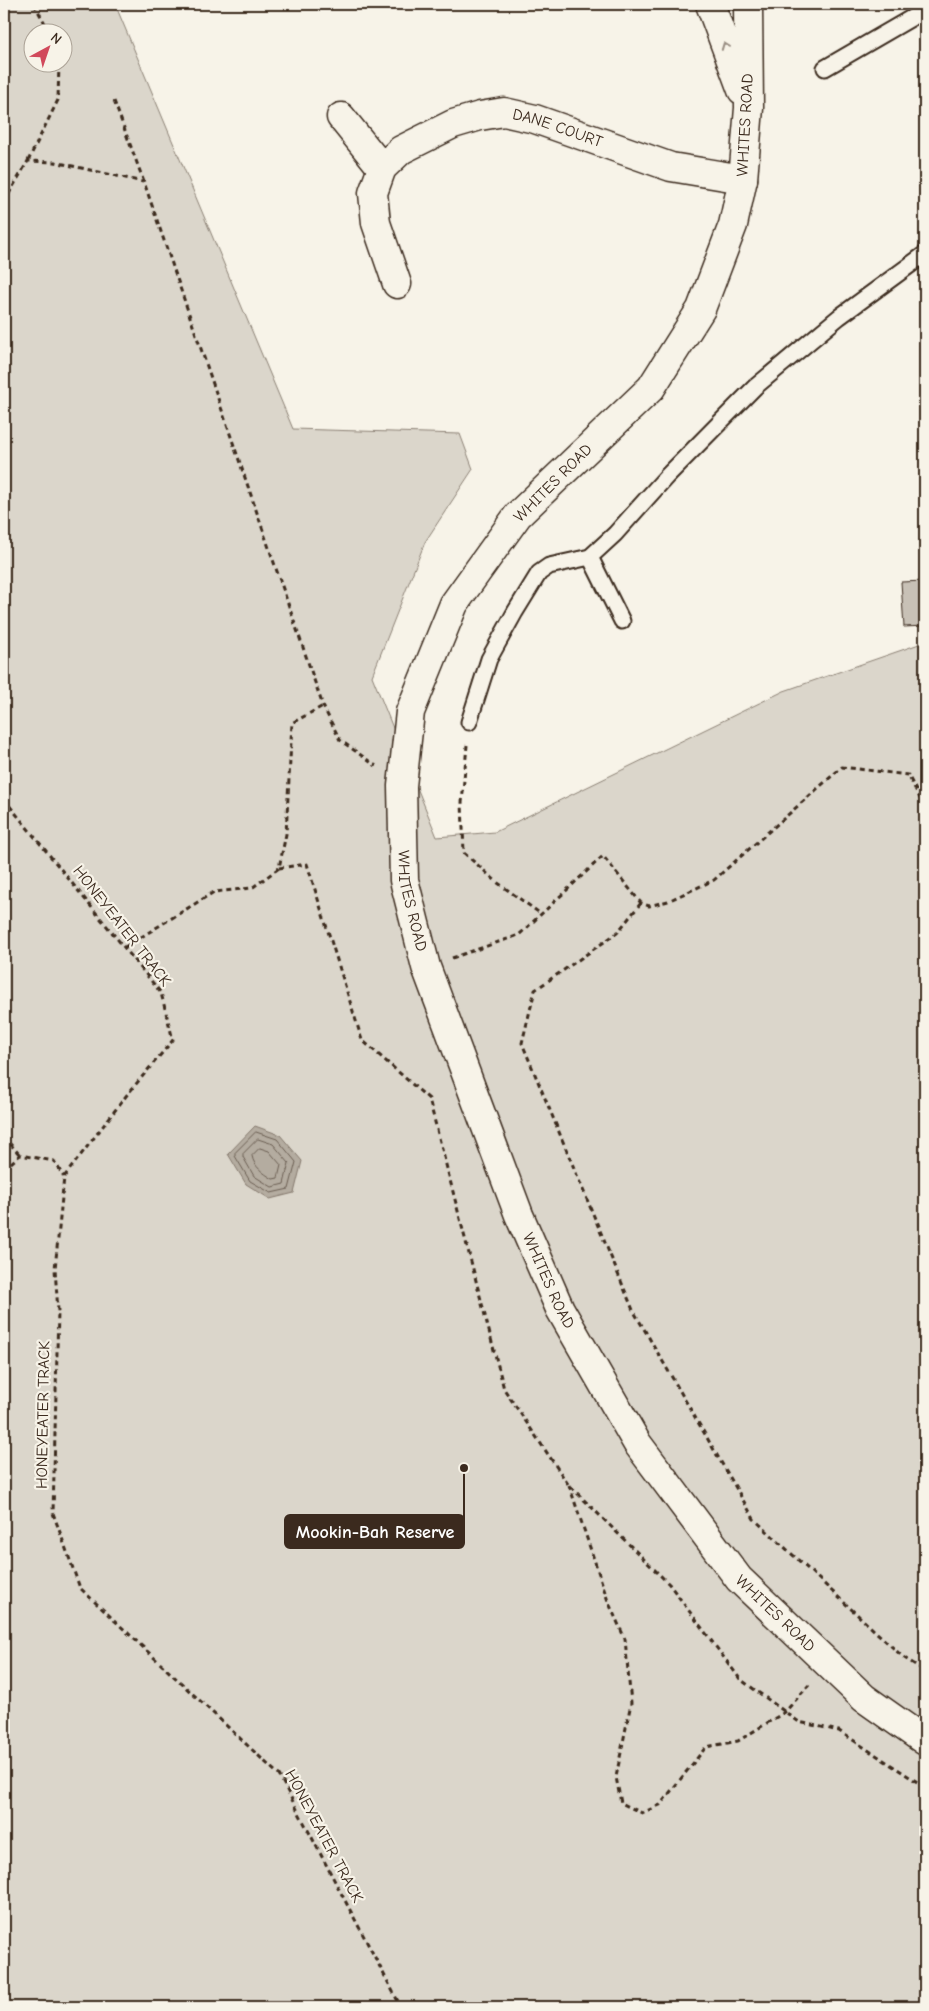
<svg xmlns="http://www.w3.org/2000/svg" width="929" height="2011" font-family="'Comic Neue',sans-serif">
<rect width="100%" height="100%" fill="#f7f3e8"/>
<filter id="ink" filterUnits="userSpaceOnUse"><feTurbulence type="fractalNoise" baseFrequency=".02" numOctaves="2"/><feDisplacementMap in="SourceGraphic" scale="10" xChannelSelector="R" yChannelSelector="G"/><feConvolveMatrix kernelMatrix="1 2 1 2 8 2 1 2 1" color-interpolation-filters="sRGB"/></filter>
<g filter="url(#ink)">
<path fill="#dbd6cb" stroke="#8b8074" fill-rule="evenodd" d="M 4,4 L 115,4 L 293,429 L 460,434 L 473,469 L 425,542 L 372,676 L 437,837 L 495,832 L 784,691 L 925,642 L 925,2007 L 4,2007 ZM 32,32 L 62,32 L 62,62 L 32,62 Z"/>
<path fill="#b4aca0" stroke="#84786c" d="M 255,1126 L 280,1135 L 302,1161 L 294,1193 L 270,1199 L 246,1184 L 228,1154 Z"/>
<g fill="none" stroke-linecap="round" stroke-linejoin="round">
<g stroke="#6b5e52" stroke-width="1">
<path d="M 256,1132 L 277,1139 L 296,1162 L 289,1189 L 271,1193 L 250,1181 L 235,1156 L 235,1153 Z"/>
<path d="M 258,1139 L 273,1144 L 289,1163 L 284,1184 L 272,1187 L 254,1176 L 243,1157 L 243,1154 Z"/>
<path d="M 260,1148 L 269,1151 L 281,1165 L 278,1178 L 273,1179 C 263,1173 254,1167 252,1156 Z"/>
</g>
</g>
<path fill="#c8c1b6" stroke="#3b2a1e" d="M 925,581 L 925,626 L 904,627 L 901,582 Z"/>
<g fill="none" stroke-linecap="round" stroke-linejoin="round">
<g stroke="#3b2a1e" stroke-width="19">
<g id="service">
<path d="M 825,68 L 925,10"/>
<path d="M 590,557 L 622,621"/>
<path d="M 469,722 L 489,659 L 515,612 L 539,573 L 549,566 L 590,557 L 615,534 L 667,476 L 755,387 L 839,317 L 925,254"/>
</g>
</g>
<g stroke="#3b2a1e" stroke-width="31">
<g id="minor">
<path d="M 341,117 L 382,168"/>
<path id="s1" d="M 397,284 L 376,223 L 373,193 L 382,168 L 401,150 L 453,124 L 480,116 L 504,112 L 535,119 L 671,167 L 743,179"/>
</g>
</g>
<g stroke="#3b2a1e" stroke-width="31">
<g id="tertiary">
<path d="M 710,4 L 742,90"/>
<path id="s2" d="M 748,4 L 749,108 L 743,179 L 733,225 L 701,309 L 651,388 L 518,515 L 454,604 L 410,712 L 402,786 L 404,880 L 426,967 L 519,1215 L 560,1309 L 637,1443 L 739,1579 L 864,1698 L 925,1741"/>
</g>
</g>
<g stroke="#3b2a1e" stroke-width="3" stroke-dasharray="5 4" stroke-linecap="butt">
<path d="M 34,4 L 50,32"/>
<path d="M 114,101 L 144,182 L 323,706 L 340,740 L 376,766"/>
<path d="M 28,161 L 58,100 L 59,62"/>
<path d="M 4,202 L 28,161 L 55,162 L 143,182"/>
<path d="M 467,745 L 462,803 L 464,853 L 498,883 L 541,914"/>
<path d="M 4,799 L 161,993 L 173,1040 L 126,1096 L 64,1177 L 55,1269 L 58,1311 L 53,1513 L 80,1588 L 279,1775 L 401,2007"/>
<path d="M 279,868 L 307,864 L 362,1040 L 429,1099 L 504,1389 L 568,1484 L 669,1584 L 740,1679 L 799,1722 L 839,1731 L 925,1787"/>
<path d="M 641,903 L 617,933 L 535,990 L 522,1043 L 633,1310 L 754,1519 L 903,1657 L 925,1671"/>
<path d="M 125,947 L 214,892 L 252,888 L 279,868 L 286,834 L 292,723 L 323,706"/>
<path d="M 452,958 L 519,935 L 603,856 L 641,903 L 649,906 L 668,901 L 714,880 L 842,767 L 908,775 L 925,808"/>
<path d="M 4,1137 L 20,1155"/>
<path d="M 4,1169 L 20,1155 L 54,1161 L 64,1177"/>
<path d="M 569,1485 L 608,1601 L 625,1639 L 631,1703 L 616,1777 L 621,1803 L 642,1813 L 660,1805 L 706,1747 L 738,1741 L 785,1712 L 809,1685"/>
</g>
<use href="#service" stroke="#f7f3e8" stroke-width="15"/>
<use href="#minor" stroke="#f7f3e8" stroke-width="28"/>
<use href="#tertiary" stroke="#f7f3e8" stroke-width="28"/>
</g>
<defs><path id="oneway-chevron" d="M-2-3.5L2.5 0L-2 3.5" fill="none" stroke-width="1.6" stroke-linecap="round" stroke-linejoin="round" transform="scale(1.25)"/></defs>
<use stroke="#998e83" href="#oneway-chevron" transform="translate(725 46) rotate(-111)"/>
</g>
<g text-anchor="middle" dominant-baseline="central" stroke-width="4.5" stroke-linejoin="round" paint-order="stroke">
<g font-size="16" fill="#3b2a1e" stroke="#f7f3e8">
<text transform="translate(745 125) rotate(-87)">WHITES ROAD</text>
<text stroke="none"><textPath href="#s1" startOffset="314">DANE COURT</textPath></text>
<text transform="translate(553 483) rotate(-45)">WHITES ROAD</text>
<text stroke="none"><textPath href="#s2" startOffset="1006">WHITES ROAD</textPath></text>
<text transform="translate(122 926) rotate(52)">HONEYEATER TRACK</text>
<text stroke="none"><textPath href="#s2" startOffset="1411">WHITES ROAD</textPath></text>
<text transform="translate(43 1415) rotate(-89)">HONEYEATER TRACK</text>
<text stroke="none"><textPath href="#s2" startOffset="1816">WHITES ROAD</textPath></text>
<text transform="translate(324 1836) rotate(62)">HONEYEATER TRACK</text>
</g>
</g>
<path fill="none" stroke="#3b2a1e" stroke-width="2" d="M464 1468L464 1532"/>
<circle fill="#3b2a1e" stroke="#f7f3e8" stroke-width="2" cx="464" cy="1468" r="5"/>
<rect fill="#3b2a1e" stroke="#3b2a1e" stroke-width="2" x="285" y="1515" width="179" height="33" rx="5"/>
<g font-size="18" text-anchor="middle" font-weight="bold" fill="#fff">
<text x="375" y="1538">Mookin-Bah Reserve</text>
</g>
<rect width="929" height="2011" fill="none" stroke="#f7f3e8" stroke-width="20"/>
<rect x="10" y="10" width="909" height="1991" fill="none" stroke="#3b2a1e" stroke-width="2" filter="url(#ink)"/>
<g transform="translate(48 48) rotate(40)"><circle r="24" fill="#f7f3e8" stroke="#aca397"/>
<path d="M0-4L9 19L0 12L-9 19Z" fill="#d1495b"/>
<text y="-8" font-size="14" font-weight="bold" text-anchor="middle" fill="#3b2a1e">N</text>
</g>
</svg>
